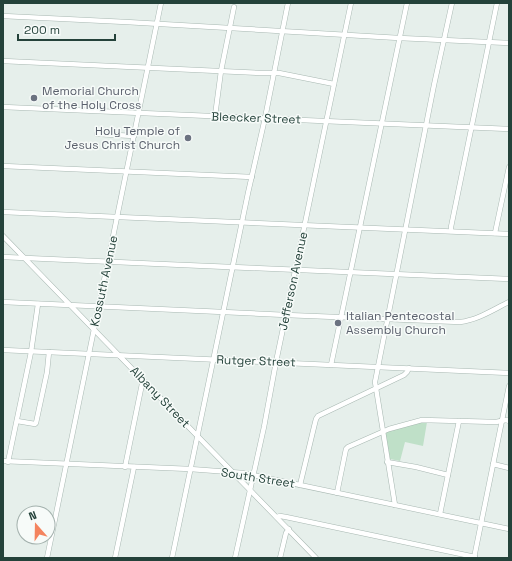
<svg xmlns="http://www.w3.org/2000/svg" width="512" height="561" font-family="'Space Grotesk',sans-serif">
<rect width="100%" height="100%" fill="#e6efeb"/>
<path fill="#bfe0c8" d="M 420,422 L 427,422 L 423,446 L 405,442 L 400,461 L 390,459 L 385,431 Z"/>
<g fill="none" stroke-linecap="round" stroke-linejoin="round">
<g stroke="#a8b8b2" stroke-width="5.5">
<g id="minor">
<path d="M 3,16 L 126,22 L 399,38 L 509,43"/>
<path d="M 3,61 L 260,73 L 279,73 L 334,84"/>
<path d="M 3,107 L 509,129"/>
<path d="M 215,116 L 221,71 L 234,7"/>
<path d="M 97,134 L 134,136"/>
<path d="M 3,166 L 252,177"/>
<path d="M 3,212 L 509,234"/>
<path d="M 451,231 L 451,227 L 497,3"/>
<path d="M 495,233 L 509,167"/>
<path d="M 3,236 L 316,558"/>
<path d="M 3,257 L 160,264 L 509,279"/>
<path d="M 3,302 L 286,315 L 460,322 C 478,320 494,309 509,302"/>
<path d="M 3,350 L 509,373"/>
<path d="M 331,365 L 407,3"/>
<path d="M 17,421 L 35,424 L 36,423 L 47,372 L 49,352"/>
<path d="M 3,461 L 190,469 L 243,473 L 509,529"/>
<path d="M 8,462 L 31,352 L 38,304"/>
<path d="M 387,462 L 416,467 L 448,475"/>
<path d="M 493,464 L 509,468"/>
<path d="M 125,467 L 143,379"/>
<path d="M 300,485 L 314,427 L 316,419 L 318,416 L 404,375 L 407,372 L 409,368"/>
<path d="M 337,493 L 346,449 L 348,447 L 389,429 L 422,420 L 496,422 L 506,420 L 509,421"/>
<path d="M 395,505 L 375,382 L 434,85 L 452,3"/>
<path d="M 440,514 L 459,421"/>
<path d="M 277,517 L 280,516 L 286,517 L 475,557"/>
<path d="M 47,558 L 161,3"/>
<path d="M 115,558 L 134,467"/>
<path d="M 172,558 L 248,193 L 265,118 L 288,3"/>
<path d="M 235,558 L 264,427 L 276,362 L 351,3"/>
<path d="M 280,558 L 286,533 L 289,529"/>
<path d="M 474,558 L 509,386"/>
</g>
</g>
<use href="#minor" stroke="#fff" stroke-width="4.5"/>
</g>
<g fill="#6b7280" stroke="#f7fbf9" stroke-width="1.5">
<circle cx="34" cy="98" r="4"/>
<circle cx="188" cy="138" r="4"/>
<circle cx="338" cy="323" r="4"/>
</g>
<g text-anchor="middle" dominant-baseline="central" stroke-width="3" stroke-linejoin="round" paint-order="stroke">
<g font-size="12" fill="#5b616d" stroke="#f7fbf9" text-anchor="start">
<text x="42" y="91">Memorial Church<tspan x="42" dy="14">of the Holy Cross</tspan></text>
<text x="180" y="131" text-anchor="end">Holy Temple of<tspan x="180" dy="14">Jesus Christ Church</tspan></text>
<text x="346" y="316">Italian Pentecostal<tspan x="346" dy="14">Assembly Church</tspan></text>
</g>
<g font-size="12" fill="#24423a" stroke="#f7fbf9">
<text transform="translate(256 118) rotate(2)">Bleecker Street</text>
<text transform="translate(104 281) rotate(-78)">Kossuth Avenue</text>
<text transform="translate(293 281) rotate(-78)">Jefferson Avenue</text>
<text transform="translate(256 361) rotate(2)">Rutger Street</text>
<text transform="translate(160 397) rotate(46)">Albany Street</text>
<text transform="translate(258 478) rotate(9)">South Street</text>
</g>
</g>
<rect width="512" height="561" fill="none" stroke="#24423a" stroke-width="8"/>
<g transform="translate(36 525) rotate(340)"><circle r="19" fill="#f7fbf9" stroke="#a3b1ad"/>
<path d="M0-3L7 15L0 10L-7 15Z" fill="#f4845f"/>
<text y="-6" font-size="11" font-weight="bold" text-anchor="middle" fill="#24423a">N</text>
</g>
<path d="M18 34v6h97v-6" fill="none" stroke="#24423a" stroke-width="2"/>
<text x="24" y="34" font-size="12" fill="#24423a" stroke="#f7fbf9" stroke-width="3" paint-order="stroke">200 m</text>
</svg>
